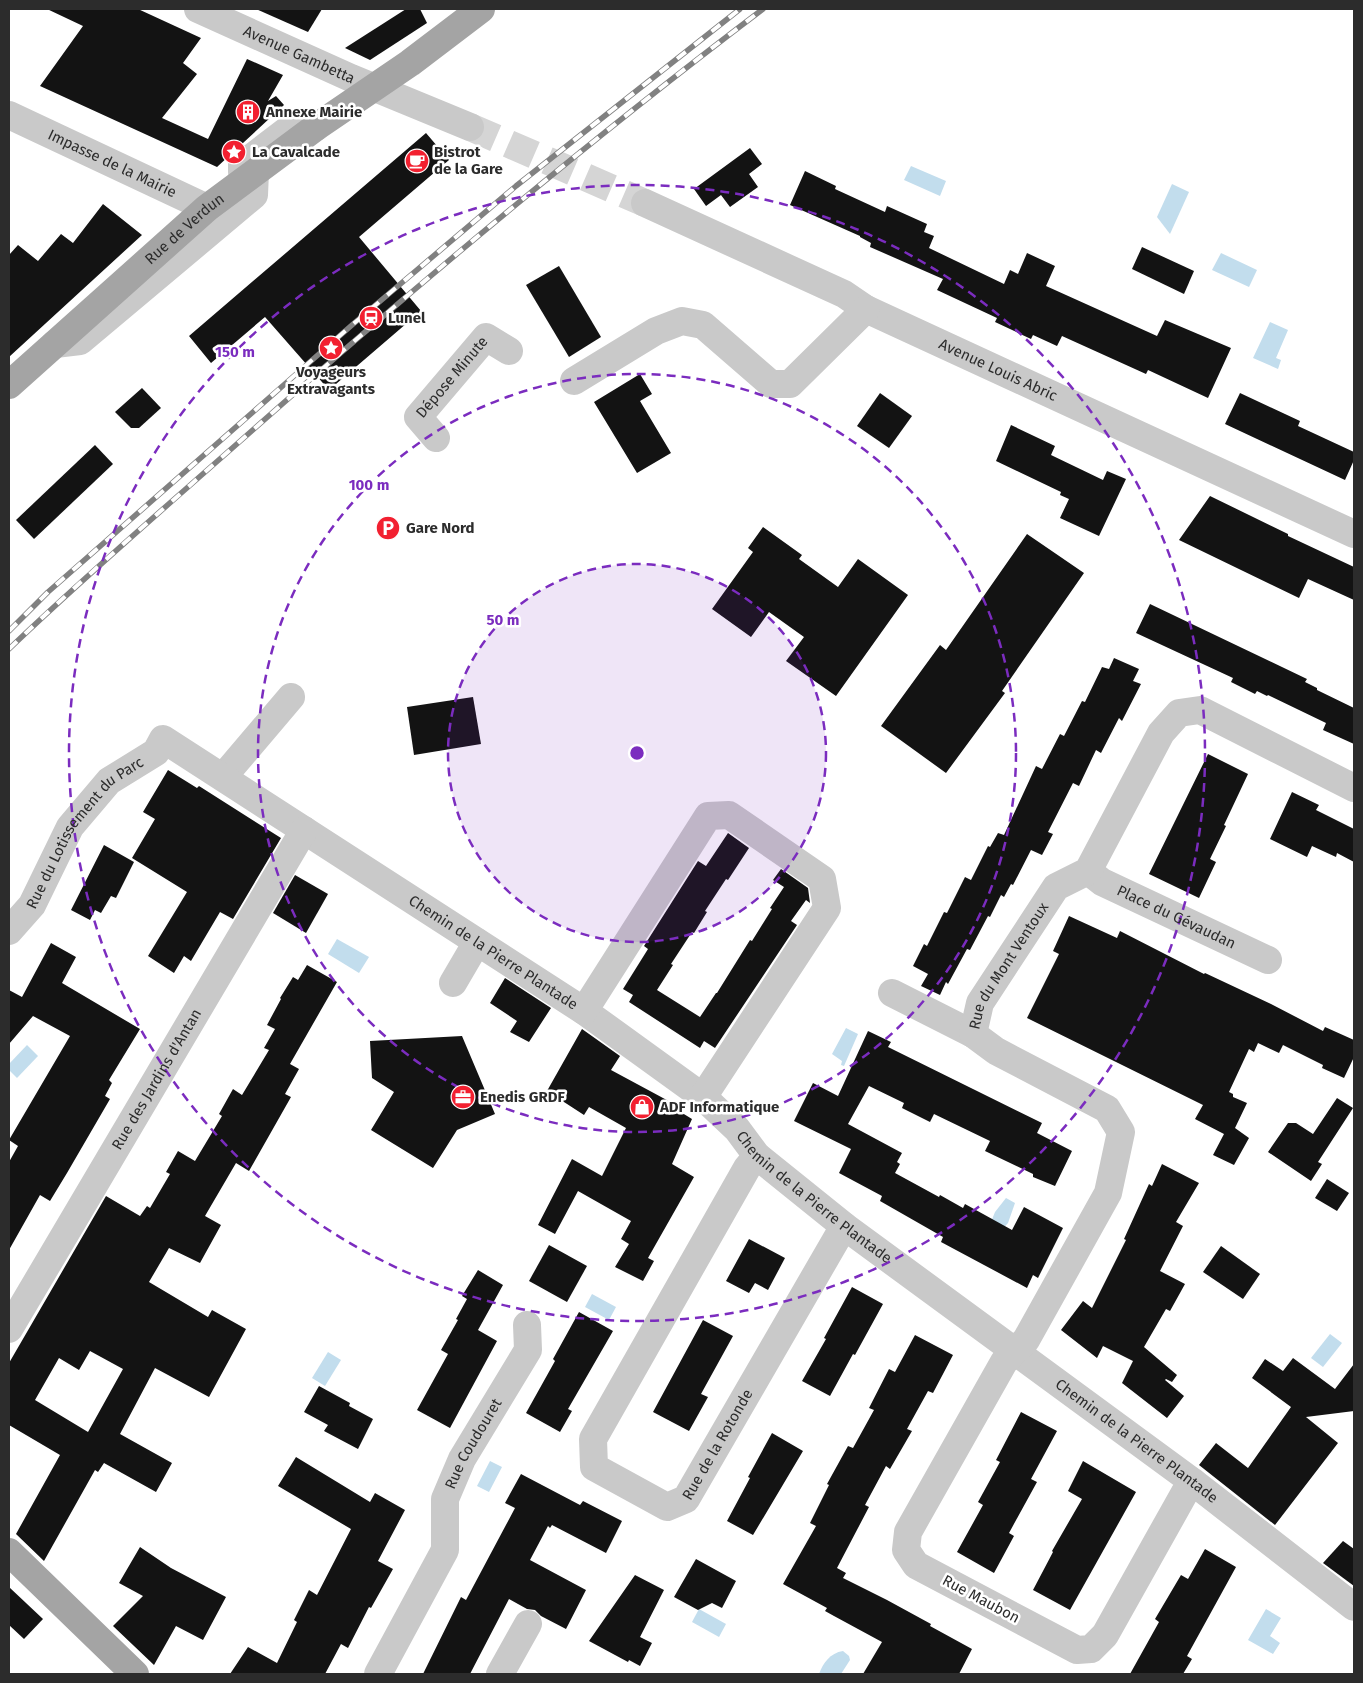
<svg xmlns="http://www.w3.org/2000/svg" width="1363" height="1683" font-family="'Fira Sans',sans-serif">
<rect width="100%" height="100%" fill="#fff"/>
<g fill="#c2dded">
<path d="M 911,166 L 946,181 L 940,196 L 904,180 Z"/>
<path d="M 1172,184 L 1189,192 L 1170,234 L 1157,217 Z"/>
<path d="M 1221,253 L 1257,270 L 1249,287 L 1212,270 Z"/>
<path d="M 1270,322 L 1288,330 L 1276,358 L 1281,360 L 1278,369 L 1253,358 Z"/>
<path d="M 337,939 L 369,957 L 359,973 L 328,954 Z"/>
<path d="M 846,1028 L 858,1034 L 844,1066 L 841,1065 L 842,1061 L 832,1054 Z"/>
<path d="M 27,1045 L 38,1056 L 17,1078 L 9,1070 L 9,1064 Z"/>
<path d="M 1006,1198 L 1015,1203 L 1008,1223 L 999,1233 L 989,1227 L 995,1212 Z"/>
<path d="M 592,1294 L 616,1307 L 609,1320 L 585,1307 Z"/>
<path d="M 1330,1334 L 1342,1343 L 1323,1367 L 1311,1358 Z"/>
<path d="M 328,1352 L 341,1360 L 325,1386 L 312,1378 Z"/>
<path d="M 490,1461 L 502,1467 L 489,1492 L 477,1486 Z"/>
<path d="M 699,1609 L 726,1624 L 719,1637 L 692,1622 Z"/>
<path d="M 1266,1609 L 1281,1618 L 1270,1636 L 1280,1643 L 1273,1654 L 1248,1640 Z"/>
<path d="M 843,1651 L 849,1656 L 850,1660 L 841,1674 L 819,1674 C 823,1663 830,1653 843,1651 Z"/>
</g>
<g fill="#131313" fill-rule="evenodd">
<path d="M 47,9 L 138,9 L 201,38 L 183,63 L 197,74 L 162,118 L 208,139 L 247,59 L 283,75 L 268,101 L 276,96 L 284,105 L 217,167 L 40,86 L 83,26 Z"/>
<path d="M 256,9 L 322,9 L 308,32 Z"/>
<path d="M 406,9 L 420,9 L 427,23 L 370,60 L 345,48 Z"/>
<path d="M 426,133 L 449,160 L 359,237 L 421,311 L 329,390 L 265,317 L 211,363 L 189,336 Z"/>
<path d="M 750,148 L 762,164 L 749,174 L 758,187 L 730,207 L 721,195 L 706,206 L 694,189 Z"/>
<path d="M 805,171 L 836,186 L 835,189 L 885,212 L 887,206 L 927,224 L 924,232 L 934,236 L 929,248 L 1004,284 L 1010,270 L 1018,274 L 1027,253 L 1055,266 L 1046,286 L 1157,336 L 1165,320 L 1231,348 L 1208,398 L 1148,370 L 1146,374 L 1062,336 L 1057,346 L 1033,335 L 1031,339 L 995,322 L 997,318 L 937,290 L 943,279 L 870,247 L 871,243 L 860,237 L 860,236 L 790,205 Z"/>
<path d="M 103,204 L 142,235 L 9,357 L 9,255 L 18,245 L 38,261 L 61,234 L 73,243 Z"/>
<path d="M 1142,247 L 1194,271 L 1184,294 L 1132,269 Z"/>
<path d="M 559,266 L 601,337 L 569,357 L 526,285 Z"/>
<path d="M 640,374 L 652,394 L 640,401 L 671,453 L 637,473 L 594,402 Z"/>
<path d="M 142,388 L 161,408 L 139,428 L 131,428 L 115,412 Z"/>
<path d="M 880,393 L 912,416 L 889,448 L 857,426 Z"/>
<path d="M 1240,393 L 1300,421 L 1298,426 L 1354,452 L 1354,460 L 1345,480 L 1225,424 Z"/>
<path d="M 1011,425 L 1055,446 L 1051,455 L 1103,480 L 1107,471 L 1126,479 L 1099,536 L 1060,518 L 1069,499 L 1060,495 L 1061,492 L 996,461 Z"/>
<path d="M 95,445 L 113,464 L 34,539 L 16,520 Z"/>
<path d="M 1210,496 L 1288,534 L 1288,536 L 1354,567 L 1354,600 L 1308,579 L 1299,598 L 1179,540 Z"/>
<path d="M 763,527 L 802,555 L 799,559 L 838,587 L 858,559 L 908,595 L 836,696 L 786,661 L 804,637 L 769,612 L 751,637 L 712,609 L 753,552 L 748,548 Z"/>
<path d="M 1027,534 L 1084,573 L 1002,691 L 1005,693 L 946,773 L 881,726 L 940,645 L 946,650 Z"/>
<path d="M 1150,604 L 1307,679 L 1305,682 L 1317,688 L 1317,690 L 1354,708 L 1354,744 L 1323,730 L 1326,723 L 1268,695 L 1267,696 L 1257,691 L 1255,694 L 1231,682 L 1233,678 L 1136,633 Z"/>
<path d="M 1114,658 L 1139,669 L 1133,681 L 1141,684 L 1122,721 L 1119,718 L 1101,753 L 1096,750 L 1079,786 L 1073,783 L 1048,832 L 1053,834 L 1042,855 L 1031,850 L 1013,885 L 1011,884 L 1004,897 L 1001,895 L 990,917 L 988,916 L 970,950 L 967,949 L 948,984 L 946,982 L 940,995 L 921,986 L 928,974 L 913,966 L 924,944 L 927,946 L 944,912 L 947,913 L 965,877 L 971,880 L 988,846 L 990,847 L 998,833 L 1004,835 L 1036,766 L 1042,769 L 1060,734 L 1064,736 L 1082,701 L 1085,702 L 1102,667 L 1109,669 Z"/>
<path d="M 473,697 L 481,744 L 414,755 L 407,707 Z"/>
<path d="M 1208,754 L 1248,774 L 1224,825 L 1226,826 L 1210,859 L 1216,862 L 1199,898 L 1149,874 Z"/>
<path d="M 168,770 L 197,788 L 199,786 L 281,838 L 233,919 L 220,912 L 191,961 L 184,956 L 174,973 L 148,956 L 187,892 L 132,858 L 155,819 L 143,812 Z"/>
<path d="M 1292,792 L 1319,805 L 1316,810 L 1354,829 L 1354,862 L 1337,853 L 1336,857 L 1312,846 L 1307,857 L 1270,839 Z"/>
<path d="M 728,833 L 749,848 L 728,880 L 726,879 L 705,911 L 707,912 L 694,933 L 692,932 L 671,964 L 673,965 L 657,990 L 700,1017 L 716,993 L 717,993 L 750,940 L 752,941 L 772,909 L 770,908 L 784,887 L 773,880 L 781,869 L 808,888 L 810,903 L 806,900 L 791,921 L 797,925 L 715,1048 L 704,1041 L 700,1048 L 629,1002 L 633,995 L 623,989 L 648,949 L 644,946 L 698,861 L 706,866 Z"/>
<path d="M 104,845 L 134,862 L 116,898 L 111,896 L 101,913 L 95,910 L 90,920 L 71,910 Z"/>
<path d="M 295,875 L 328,894 L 306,933 L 273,913 Z"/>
<path d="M 1069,916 L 1117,938 L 1120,931 L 1204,974 L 1205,973 L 1271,1004 L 1323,1031 L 1325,1027 L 1354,1040 L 1354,1057 L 1344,1078 L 1322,1068 L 1323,1065 L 1283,1045 L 1279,1053 L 1258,1043 L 1254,1052 L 1249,1049 L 1229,1092 L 1233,1094 L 1233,1097 L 1247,1103 L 1235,1128 L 1249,1138 L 1234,1165 L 1213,1155 L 1224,1134 L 1195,1119 L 1203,1105 L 1027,1018 L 1059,954 L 1053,951 Z"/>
<path d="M 51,943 L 76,957 L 62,983 L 140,1029 L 109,1080 L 112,1083 L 105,1096 L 110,1099 L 67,1173 L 50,1201 L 40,1195 L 9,1250 L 9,1162 L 18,1146 L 9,1140 L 70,1036 L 33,1016 L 9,1044 L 9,990 L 22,997 Z"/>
<path d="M 307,965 L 337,982 L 290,1064 L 299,1069 L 285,1094 L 291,1097 L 249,1171 L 236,1163 L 205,1216 L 221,1225 L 200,1263 L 169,1248 L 149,1282 L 208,1317 L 212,1310 L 246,1329 L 209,1397 L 155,1368 L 120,1434 L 172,1463 L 156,1492 L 104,1463 L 98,1472 L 95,1470 L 44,1561 L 16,1534 L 60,1455 L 9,1425 L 9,1363 L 106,1196 L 140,1216 L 147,1206 L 150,1208 L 170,1174 L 166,1172 L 178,1151 L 195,1161 L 222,1116 L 219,1114 L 233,1089 L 242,1095 L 269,1050 L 264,1048 L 275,1029 L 267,1025 L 281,999 L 280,998 L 293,977 L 298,980 ZM 90,1351 L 123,1369 L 88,1432 L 35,1400 L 59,1358 L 79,1370 Z"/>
<path d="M 505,978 L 551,1008 L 529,1042 L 510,1032 L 517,1021 L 490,1003 Z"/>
<path d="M 582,1029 L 620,1056 L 611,1070 L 676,1105 L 674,1108 L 692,1119 L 672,1164 L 694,1177 L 648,1258 L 654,1261 L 643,1281 L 615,1267 L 629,1244 L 621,1239 L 631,1221 L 578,1191 L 555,1234 L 538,1225 L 572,1159 L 602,1176 L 626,1128 L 589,1107 L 584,1115 L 547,1091 Z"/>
<path d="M 868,1031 L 891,1042 L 888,1047 L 1042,1123 L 1037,1133 L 1072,1151 L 1055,1186 L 1033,1177 L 1033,1174 L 985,1151 L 990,1141 L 934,1114 L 930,1122 L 902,1108 L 904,1103 L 869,1086 L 848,1124 L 902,1153 L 897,1162 L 900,1164 L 895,1173 L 939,1197 L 940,1195 L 963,1208 L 965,1204 L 1012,1230 L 1024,1207 L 1063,1228 L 1038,1278 L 1033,1275 L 1027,1288 L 941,1242 L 943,1237 L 880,1201 L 882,1196 L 839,1173 L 851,1149 L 794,1121 L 813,1083 L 838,1096 Z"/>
<path d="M 462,1036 L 495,1114 L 457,1130 L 433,1168 L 371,1130 L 394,1092 L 372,1078 L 370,1041 Z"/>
<path d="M 1337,1098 L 1353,1108 L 1318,1162 L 1322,1164 L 1311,1181 L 1268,1152 L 1288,1123 L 1296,1123 L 1313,1134 Z"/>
<path d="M 1162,1164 L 1199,1183 L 1176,1222 L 1183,1226 L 1160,1271 L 1185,1284 L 1170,1311 L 1166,1309 L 1144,1347 L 1177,1375 L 1172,1382 L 1166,1379 L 1165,1380 L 1184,1396 L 1167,1418 L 1122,1383 L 1133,1361 L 1103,1346 L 1097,1358 L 1061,1330 L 1083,1301 L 1092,1308 L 1126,1240 L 1124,1239 L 1149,1184 L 1152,1186 Z"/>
<path d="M 1327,1179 L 1349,1193 L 1337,1211 L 1315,1198 Z"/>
<path d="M 749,1239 L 785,1258 L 768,1290 L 755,1283 L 749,1293 L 726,1281 Z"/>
<path d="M 549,1245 L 587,1266 L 567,1302 L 529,1281 Z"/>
<path d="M 1221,1246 L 1260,1274 L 1243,1299 L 1203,1272 Z"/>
<path d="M 478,1270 L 503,1285 L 478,1330 L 497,1341 L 450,1428 L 417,1410 L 448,1354 L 441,1350 L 458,1320 L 456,1319 L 467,1299 L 462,1296 Z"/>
<path d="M 852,1287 L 883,1304 L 855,1355 L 853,1354 L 830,1396 L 802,1381 L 826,1339 L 824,1338 Z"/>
<path d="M 579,1312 L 613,1331 L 568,1409 L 572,1411 L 560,1432 L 526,1413 L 555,1361 L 553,1359 Z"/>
<path d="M 703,1320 L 733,1336 L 701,1394 L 708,1397 L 689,1431 L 653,1412 Z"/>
<path d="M 915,1335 L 953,1355 L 933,1393 L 928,1391 L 907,1429 L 912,1431 L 890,1469 L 886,1466 L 865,1505 L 869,1507 L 837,1568 L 846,1573 L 843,1578 L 887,1600 L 931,1624 L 930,1626 L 972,1649 L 959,1674 L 863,1674 L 882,1642 L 834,1616 L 825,1611 L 827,1608 L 783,1584 L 816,1526 L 810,1523 L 829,1485 L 827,1484 L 848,1446 L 853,1448 L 874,1410 L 869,1408 L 889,1369 L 895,1372 Z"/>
<path d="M 1293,1358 L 1335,1389 L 1354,1364 L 1354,1411 L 1306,1417 L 1338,1443 L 1275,1525 L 1199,1465 L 1216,1443 L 1248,1468 L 1291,1407 L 1252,1378 L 1265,1359 L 1283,1371 Z"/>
<path d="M 319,1386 L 350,1403 L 349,1406 L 373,1419 L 358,1449 L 324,1431 L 328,1425 L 304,1412 Z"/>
<path d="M 1021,1412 L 1057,1431 L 1031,1479 L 1037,1482 L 1009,1533 L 1014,1536 L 994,1573 L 957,1552 L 983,1505 L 978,1502 L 1000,1462 L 996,1460 Z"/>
<path d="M 772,1433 L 803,1451 L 753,1535 L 727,1521 L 750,1478 L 748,1477 Z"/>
<path d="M 296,1457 L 370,1502 L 375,1493 L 405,1510 L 378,1561 L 393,1569 L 371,1608 L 369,1607 L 348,1648 L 341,1644 L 325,1674 L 230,1674 L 248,1647 L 277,1663 L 297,1622 L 294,1620 L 309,1590 L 317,1595 L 351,1529 L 278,1486 Z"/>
<path d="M 1083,1461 L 1136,1492 L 1070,1610 L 1033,1590 L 1053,1552 L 1052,1551 L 1082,1499 L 1068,1491 Z"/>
<path d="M 521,1474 L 580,1505 L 583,1501 L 622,1521 L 606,1553 L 552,1525 L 550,1528 L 548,1526 L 530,1560 L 586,1590 L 566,1629 L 541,1616 L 535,1610 L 527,1609 L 509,1599 L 470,1674 L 423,1674 L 461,1597 L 466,1600 L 515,1508 L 505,1503 Z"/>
<path d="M 1343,1541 L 1354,1549 L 1354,1586 L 1323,1563 Z"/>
<path d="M 140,1547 L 171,1568 L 226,1597 L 203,1640 L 176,1626 L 154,1665 L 113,1626 L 143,1596 L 119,1583 Z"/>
<path d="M 1205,1549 L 1236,1567 L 1187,1656 L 1192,1659 L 1183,1674 L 1130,1674 L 1159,1622 L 1155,1619 L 1181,1575 L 1188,1579 Z"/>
<path d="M 696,1559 L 736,1581 L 722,1608 L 712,1603 L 698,1610 L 674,1597 Z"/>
<path d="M 635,1575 L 664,1590 L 640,1637 L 652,1643 L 640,1666 L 629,1660 L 628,1662 L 589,1641 Z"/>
<path d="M 9,1587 L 43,1619 L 24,1639 L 9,1625 Z"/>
</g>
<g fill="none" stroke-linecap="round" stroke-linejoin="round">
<path stroke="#d5d5d5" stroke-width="28" stroke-dasharray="28 14" stroke-linecap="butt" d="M 470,127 L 645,203"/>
<g stroke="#c9c9c9" stroke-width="28">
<path id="s1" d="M 198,9 L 351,78 L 470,127"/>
<path id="s2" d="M 9,115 L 207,208"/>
<path d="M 242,172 L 242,165 L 294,125 L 316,127"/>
<path id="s3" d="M 645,203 L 844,294 L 866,309 L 1354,534"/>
<path d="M 55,344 L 80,341 L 254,195 L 255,172"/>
<path d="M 574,381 L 656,331 L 682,321 L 703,325 L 771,384 L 790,384 L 866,309"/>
<path id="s4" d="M 436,438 L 418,417 L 486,337 L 509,351"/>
<path d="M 223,777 L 291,697"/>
<path id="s5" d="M 1088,871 L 1102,882 L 1268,960"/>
<path id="s6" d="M 9,931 L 32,905 L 70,827 L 109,781 L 156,752 L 163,739 L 584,1011 L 703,1097 L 737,1129 L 757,1156 L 844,1226 L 1193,1482 L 1354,1607"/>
<path d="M 453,983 L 477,942"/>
<path d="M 892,993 L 973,1034"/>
<path d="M 584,1011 L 708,816 L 729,815 L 822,879 L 827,908 L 703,1097"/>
<path id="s7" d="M 757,1156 L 747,1168 L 593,1439 L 594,1467 L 667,1507 L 686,1499 L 844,1226"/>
<path id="s8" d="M 9,1329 L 304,830"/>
<path id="s9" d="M 1193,1482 L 1184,1494 L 1105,1635 L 1091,1649 L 1077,1650 L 916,1565 L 906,1550 L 908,1532 L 1004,1362 L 1026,1340 L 1108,1193 L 1121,1132 L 1107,1109 L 996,1051 L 973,1034 L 980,1003 L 1056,887 L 1088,871 L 1161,733 L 1179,713 L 1200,710 L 1354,788"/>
<path id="s10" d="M 378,1674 L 445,1550 L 445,1499 L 462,1459 L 528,1350 L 527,1325"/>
<path d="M 500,1674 L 528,1624"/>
</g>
<g stroke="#a4a4a4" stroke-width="28">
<path id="s11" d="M 9,385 L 207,208 L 316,127 L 410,63 L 481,9"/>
<path d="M 9,1552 L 135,1674"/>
</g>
<g stroke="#818181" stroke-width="5.5">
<g id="rail">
<path d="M 9,631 L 48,592 L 352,325 L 516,186 L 740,9"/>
<path d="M 9,649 C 83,578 161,511 238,443 C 407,293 582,146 763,9"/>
</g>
</g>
<use href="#rail" stroke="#fff" stroke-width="4" stroke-dasharray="11" stroke-linecap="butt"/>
</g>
<circle cx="637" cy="753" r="189" fill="#7b2cbf" fill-opacity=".12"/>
<g fill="none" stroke="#7b2cbf" stroke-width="2.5" stroke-dasharray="9 6">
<circle cx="637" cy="753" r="189"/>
<circle cx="637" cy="753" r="379"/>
<circle cx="637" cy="753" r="568"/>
</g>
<defs>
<g id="building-disc" transform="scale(1.25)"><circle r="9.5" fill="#f22030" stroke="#fff"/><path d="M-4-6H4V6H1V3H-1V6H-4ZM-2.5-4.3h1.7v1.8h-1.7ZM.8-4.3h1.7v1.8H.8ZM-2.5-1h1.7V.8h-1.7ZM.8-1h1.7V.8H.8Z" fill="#fff"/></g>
<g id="sight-disc" transform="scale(1.25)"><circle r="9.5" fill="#f22030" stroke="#fff"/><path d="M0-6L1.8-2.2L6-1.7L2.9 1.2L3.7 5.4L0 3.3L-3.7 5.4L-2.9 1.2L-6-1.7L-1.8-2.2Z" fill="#fff"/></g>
<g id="cafe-disc" transform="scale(1.25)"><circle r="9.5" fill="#f22030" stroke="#fff"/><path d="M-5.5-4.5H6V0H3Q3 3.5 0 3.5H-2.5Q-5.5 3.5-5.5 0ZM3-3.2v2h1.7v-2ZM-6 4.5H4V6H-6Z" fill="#fff"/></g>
<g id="station-disc" transform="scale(1.25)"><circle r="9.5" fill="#f22030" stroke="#fff"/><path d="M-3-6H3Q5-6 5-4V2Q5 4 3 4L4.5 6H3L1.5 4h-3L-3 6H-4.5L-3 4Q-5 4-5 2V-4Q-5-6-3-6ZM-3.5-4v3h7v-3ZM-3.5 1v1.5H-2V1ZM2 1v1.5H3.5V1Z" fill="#fff"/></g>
<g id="parking-disc" transform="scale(1.25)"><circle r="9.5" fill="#f22030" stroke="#fff"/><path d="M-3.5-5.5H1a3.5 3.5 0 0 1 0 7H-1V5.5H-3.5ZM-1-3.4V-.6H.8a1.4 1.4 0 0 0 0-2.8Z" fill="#fff"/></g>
<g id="office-disc" transform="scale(1.25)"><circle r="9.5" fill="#f22030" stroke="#fff"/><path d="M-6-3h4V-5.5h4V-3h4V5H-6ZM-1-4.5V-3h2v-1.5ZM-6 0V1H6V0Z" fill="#fff"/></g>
<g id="shop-disc" transform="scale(1.25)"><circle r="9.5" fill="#f22030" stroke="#fff"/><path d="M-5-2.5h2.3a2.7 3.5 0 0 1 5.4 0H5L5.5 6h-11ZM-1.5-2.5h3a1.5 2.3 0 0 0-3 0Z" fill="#fff"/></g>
</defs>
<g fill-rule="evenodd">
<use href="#building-disc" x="248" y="112"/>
<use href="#sight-disc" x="234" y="152"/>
<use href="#cafe-disc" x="417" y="161"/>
<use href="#station-disc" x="371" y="318"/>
<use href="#sight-disc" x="331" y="348"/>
<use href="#parking-disc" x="388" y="528"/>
<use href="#office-disc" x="463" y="1097"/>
<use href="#shop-disc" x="642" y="1107"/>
</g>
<g text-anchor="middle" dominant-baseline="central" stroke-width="5" stroke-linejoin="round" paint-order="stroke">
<g font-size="15" fill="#2c2c2c" stroke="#fff">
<text stroke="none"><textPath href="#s1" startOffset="111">Avenue Gambetta</textPath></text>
<text stroke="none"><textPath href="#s2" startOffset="114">Impasse de la Mairie</textPath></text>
<text stroke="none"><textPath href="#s11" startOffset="235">Rue de Verdun</textPath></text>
<text stroke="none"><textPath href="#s3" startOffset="391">Avenue Louis Abric</textPath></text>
<text stroke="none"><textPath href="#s4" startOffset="80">Dépose Minute</textPath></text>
<text stroke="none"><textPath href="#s6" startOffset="126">Rue du Lotissement du Parc</textPath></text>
<text stroke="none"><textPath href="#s5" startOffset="100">Place du Gévaudan</textPath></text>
<text stroke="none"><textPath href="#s6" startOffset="645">Chemin de la Pierre Plantade</textPath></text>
<text stroke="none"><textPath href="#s9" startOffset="1144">Rue du Mont Ventoux</textPath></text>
<text stroke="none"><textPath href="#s8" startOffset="290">Rue des Jardins d'Antan</textPath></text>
<text stroke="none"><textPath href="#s6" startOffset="1050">Chemin de la Pierre Plantade</textPath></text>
<text stroke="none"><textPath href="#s6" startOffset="1455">Chemin de la Pierre Plantade</textPath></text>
<text stroke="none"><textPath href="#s7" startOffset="522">Rue de la Rotonde</textPath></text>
<text stroke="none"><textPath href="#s10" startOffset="254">Rue Coudouret</textPath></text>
<text transform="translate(981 1599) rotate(28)">Rue Maubon</text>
</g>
<g font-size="15" font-weight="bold" fill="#2c2c2c" stroke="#fff" text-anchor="start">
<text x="266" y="112">Annexe Mairie</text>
<text x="252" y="152">La Cavalcade</text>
<text x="434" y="152">Bistrot<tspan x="434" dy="17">de la Gare</tspan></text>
<text x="388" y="318">Lunel</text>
<text x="331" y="372" text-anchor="middle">Voyageurs<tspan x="331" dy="17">Extravagants</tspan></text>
<text x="406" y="528">Gare Nord</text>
<text x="480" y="1097">Enedis GRDF</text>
<text x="660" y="1107">ADF Informatique</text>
</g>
</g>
<circle cx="637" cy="753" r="8" fill="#7b2cbf" stroke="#fff" stroke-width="2.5"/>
<g font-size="15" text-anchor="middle" font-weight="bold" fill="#7b2cbf" stroke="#fff" stroke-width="5" stroke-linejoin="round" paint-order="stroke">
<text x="235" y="357">150 m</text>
<text x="369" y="490">100 m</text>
<text x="503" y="625">50 m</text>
</g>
<rect width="1363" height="1683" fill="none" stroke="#2c2c2c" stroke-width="20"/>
</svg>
